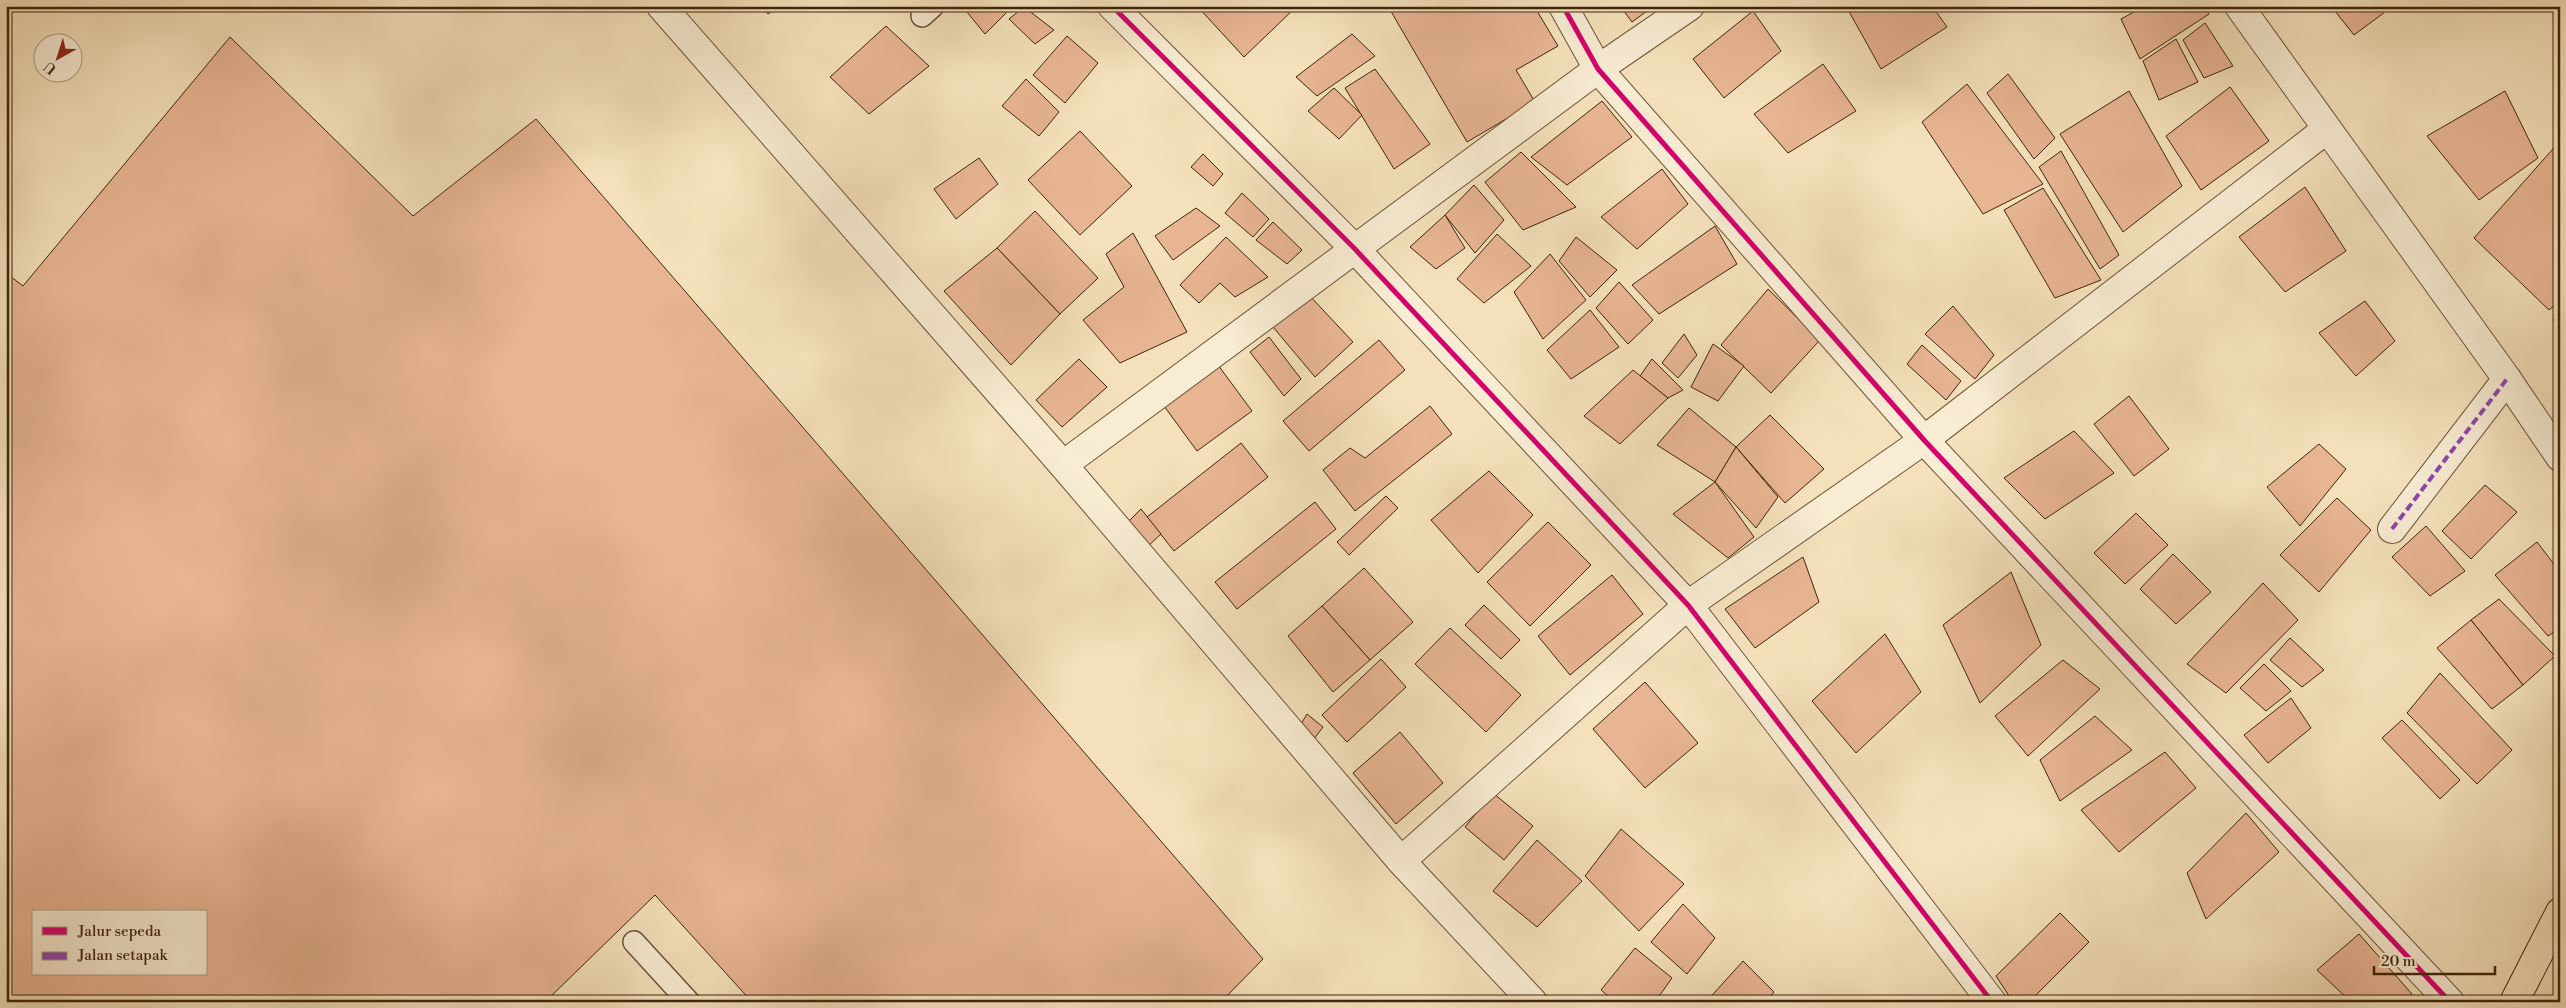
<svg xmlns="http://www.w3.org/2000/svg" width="2566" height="1008" font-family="'Libre Bodoni',serif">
<rect width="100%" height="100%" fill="#f4e1bb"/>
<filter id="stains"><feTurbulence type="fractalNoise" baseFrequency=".004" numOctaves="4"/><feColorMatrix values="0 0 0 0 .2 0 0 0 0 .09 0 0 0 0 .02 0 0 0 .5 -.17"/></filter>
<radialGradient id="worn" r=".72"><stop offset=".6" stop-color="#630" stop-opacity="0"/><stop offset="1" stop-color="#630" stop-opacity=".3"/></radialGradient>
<g fill="#e8b593" stroke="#3f250c" fill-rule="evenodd">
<path d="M 760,6 L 779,6 L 768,14 Z"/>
<path d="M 962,6 L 1013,6 L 985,34 Z"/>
<path d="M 1197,6 L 1297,6 L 1244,57 Z"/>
<path d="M 1393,6 L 1534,6 L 1558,46 L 1516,70 L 1535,102 L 1467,142 L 1389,8 Z"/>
<path d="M 1620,6 L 1654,6 L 1632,22 Z"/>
<path d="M 1846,6 L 1932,6 L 1947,27 L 1881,69 Z"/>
<path d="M 2145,6 L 2203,6 L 2209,14 L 2140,59 L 2121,19 Z"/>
<path d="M 2331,6 L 2393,6 L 2354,35 Z"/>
<path d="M 1024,7 L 1054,30 L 1035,44 L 1009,19 Z"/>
<path d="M 1753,11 L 1781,51 L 1724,98 L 1693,59 Z"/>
<path d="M 2205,23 L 2233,66 L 2204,78 L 2183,40 Z"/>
<path d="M 886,26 L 929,66 L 869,114 L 830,77 Z"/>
<path d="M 1352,34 L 1375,56 L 1317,96 L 1296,77 Z"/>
<path d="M 1067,36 L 1098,63 L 1065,103 L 1033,75 Z"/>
<path d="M 230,37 L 413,216 L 536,119 L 1263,959 L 1221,1002 L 752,1002 L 655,895 L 545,1002 L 6,1002 L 6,273 L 23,286 ZM 34,912 L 206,912 L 206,974 L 34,974 Z"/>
<path d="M 2176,39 L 2198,82 L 2159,100 L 2143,61 Z"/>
<path d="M 1823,64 L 1856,111 L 1788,153 L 1754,114 Z"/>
<path d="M 1375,69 L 1430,144 L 1394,169 L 1345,88 Z"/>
<path d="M 2008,74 L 2055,138 L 2034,159 L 1987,93 Z"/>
<path d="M 1026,79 L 1059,112 L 1039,136 L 1002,106 Z"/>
<path d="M 1967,84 L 2043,184 L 1983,214 L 1922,122 Z"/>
<path d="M 2230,87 L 2269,141 L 2201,190 L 2166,136 Z"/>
<path d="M 1334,88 L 1362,115 L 1339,139 L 1308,111 Z"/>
<path d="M 2129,91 L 2182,186 L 2123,232 L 2060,134 Z"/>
<path d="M 2505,91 L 2538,158 L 2479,200 L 2427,136 Z"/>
<path d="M 1602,101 L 1632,137 L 1567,185 L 1531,157 Z"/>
<path d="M 1080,131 L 1132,186 L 1080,235 L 1028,180 Z"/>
<path d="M 2560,141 L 2560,301 L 2549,310 L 2474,238 Z"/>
<path d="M 2061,151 L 2119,255 L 2100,269 L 2039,167 Z"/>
<path d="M 1521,152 L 1576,207 L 1523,230 L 1485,182 Z"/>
<path d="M 1203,154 L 1223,174 L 1213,186 L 1191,167 Z"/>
<path d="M 979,158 L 998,184 L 956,219 L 934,189 Z"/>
<path d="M 1662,169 L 1688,204 L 1637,249 L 1601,217 Z"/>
<path d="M 1474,185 L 1504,220 L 1475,253 L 1445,215 Z"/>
<path d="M 2305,187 L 2346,251 L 2285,292 L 2239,237 Z"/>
<path d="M 2043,188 L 2101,280 L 2055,298 L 2004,210 Z"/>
<path d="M 1242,193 L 1269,219 L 1253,237 L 1225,213 Z"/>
<path d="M 1196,208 L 1220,226 L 1173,260 L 1155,236 Z"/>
<path d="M 1035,211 L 1098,278 L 1060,314 L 997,248 Z"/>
<path d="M 1445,215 L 1465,248 L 1436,269 L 1410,247 Z"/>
<path d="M 1273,222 L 1302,250 L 1287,264 L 1256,240 Z"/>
<path d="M 1715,226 L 1737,264 L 1659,314 L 1632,285 Z"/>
<path d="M 1133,233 L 1187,332 L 1120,363 L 1083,320 L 1124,287 L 1106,254 Z"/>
<path d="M 1497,234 L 1531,266 L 1484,303 L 1457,279 Z"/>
<path d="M 1226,237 L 1268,277 L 1235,297 L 1220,283 L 1199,303 L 1180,285 Z"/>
<path d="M 1576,237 L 1617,270 L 1590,297 L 1559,261 Z"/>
<path d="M 997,248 L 1060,314 L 1011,365 L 944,291 Z"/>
<path d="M 1550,254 L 1586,300 L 1543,339 L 1514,292 Z"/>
<path d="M 1619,282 L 1653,320 L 1628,344 L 1596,308 Z"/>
<path d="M 1768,289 L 1820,340 L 1771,393 L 1721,345 Z"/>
<path d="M 1309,295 L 1353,342 L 1315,377 L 1273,327 Z"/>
<path d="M 2365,301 L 2395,341 L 2356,376 L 2319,333 Z"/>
<path d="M 1953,306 L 1994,355 L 1975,379 L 1925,334 Z"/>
<path d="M 1590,310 L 1619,347 L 1571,379 L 1547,350 Z"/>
<path d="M 2560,314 L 2560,328 L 2553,320 Z"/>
<path d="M 1684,334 L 1697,355 L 1678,378 L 1662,363 Z"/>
<path d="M 1269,337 L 1301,379 L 1284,396 L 1250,352 Z"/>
<path d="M 1379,340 L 1405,370 L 1309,451 L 1283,421 Z"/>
<path d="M 1713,344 L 1744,366 L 1718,401 L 1691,387 Z"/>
<path d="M 1922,345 L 1961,381 L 1946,400 L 1907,364 Z"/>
<path d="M 1079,359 L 1107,387 L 1062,427 L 1036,400 Z"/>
<path d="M 1652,359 L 1683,390 L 1668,398 L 1640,376 Z"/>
<path d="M 1218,365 L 1252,411 L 1197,451 L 1164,406 Z"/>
<path d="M 1633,370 L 1668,398 L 1620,444 L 1584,416 Z"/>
<path d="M 2129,396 L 2169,449 L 2134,476 L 2094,424 Z"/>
<path d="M 1430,406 L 1452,434 L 1355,511 L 1323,470 L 1350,448 L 1365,458 Z"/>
<path d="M 1689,408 L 1736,447 L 1715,482 L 1657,445 Z"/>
<path d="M 1770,415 L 1824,469 L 1785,503 L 1736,447 Z"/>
<path d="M 2074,431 L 2114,473 L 2045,519 L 2004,478 Z"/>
<path d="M 1241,443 L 1268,477 L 1174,551 L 1147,517 Z"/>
<path d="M 2319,444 L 2346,469 L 2300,526 L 2267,487 Z"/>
<path d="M 1736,447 L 1778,497 L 1756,528 L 1715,482 Z"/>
<path d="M 1489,471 L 1533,515 L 1478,573 L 1431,520 Z"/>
<path d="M 1715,482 L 1754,537 L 1728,558 L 1673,514 Z"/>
<path d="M 2485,485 L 2517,512 L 2471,559 L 2442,531 Z"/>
<path d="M 1386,496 L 1398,508 L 1349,555 L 1337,542 Z"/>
<path d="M 2337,498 L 2371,530 L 2319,592 L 2280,555 Z"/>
<path d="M 1315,502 L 1336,529 L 1237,609 L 1215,582 Z"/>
<path d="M 1141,509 L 1161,534 L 1145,549 L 1126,524 Z"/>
<path d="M 2136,513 L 2168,545 L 2125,584 L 2094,553 Z"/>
<path d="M 1548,522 L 1591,565 L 1530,626 L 1487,582 Z"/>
<path d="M 2426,526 L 2465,571 L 2430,596 L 2392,557 Z"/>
<path d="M 2537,542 L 2560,572 L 2560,628 L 2548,636 L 2495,575 Z"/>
<path d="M 2173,554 L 2211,592 L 2176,624 L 2140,589 Z"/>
<path d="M 1803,557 L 1819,602 L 1755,648 L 1725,609 Z"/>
<path d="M 1364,568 L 1413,622 L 1370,660 L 1322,606 Z"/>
<path d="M 2011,572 L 2041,645 L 1980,703 L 1943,625 Z"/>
<path d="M 1612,575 L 1643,614 L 1570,675 L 1538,636 Z"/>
<path d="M 2263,583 L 2298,620 L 2226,693 L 2187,664 Z"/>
<path d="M 2499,599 L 2555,656 L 2523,685 L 2471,620 Z"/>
<path d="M 1484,605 L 1520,640 L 1501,659 L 1465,625 Z"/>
<path d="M 1322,606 L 1370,660 L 1333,692 L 1288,636 Z"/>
<path d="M 2471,620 L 2523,685 L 2492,709 L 2437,648 Z"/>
<path d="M 1450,628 L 1521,695 L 1486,732 L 1415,664 Z"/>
<path d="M 1885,634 L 1921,692 L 1856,753 L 1812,701 Z"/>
<path d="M 2290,638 L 2324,670 L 2302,687 L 2270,660 Z"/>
<path d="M 1381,659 L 1406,687 L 1347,742 L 1322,715 Z"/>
<path d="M 2063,660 L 2100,689 L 2028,756 L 1995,716 Z"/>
<path d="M 2264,664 L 2291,691 L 2266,711 L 2240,688 Z"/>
<path d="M 2440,673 L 2512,750 L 2477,784 L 2407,713 Z"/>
<path d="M 1645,682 L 1698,743 L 1645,788 L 1593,729 Z"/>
<path d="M 2291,698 L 2311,728 L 2268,763 L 2244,735 Z"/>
<path d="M 1307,714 L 1323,727 L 1308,747 L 1295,734 Z"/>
<path d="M 2095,716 L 2132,750 L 2060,801 L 2040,760 Z"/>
<path d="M 2402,720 L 2460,780 L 2440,799 L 2382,738 Z"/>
<path d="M 1400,732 L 1443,783 L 1396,824 L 1353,773 Z"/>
<path d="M 2165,752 L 2196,788 L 2119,852 L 2081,810 Z"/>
<path d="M 1493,793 L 1533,826 L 1504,860 L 1465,827 Z"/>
<path d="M 2246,813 L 2279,852 L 2206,919 L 2187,873 Z"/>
<path d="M 1621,829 L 1684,884 L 1639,931 L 1585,876 Z"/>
<path d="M 1537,840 L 1582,881 L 1537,927 L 1493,891 Z"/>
<path d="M 1683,904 L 1715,938 L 1687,974 L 1651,942 Z"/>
<path d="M 2060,913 L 2089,942 L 2029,1002 L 2013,1002 L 1996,976 Z"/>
<path d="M 2359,934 L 2412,994 L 2405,1002 L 2351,1002 L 2317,970 Z"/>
<path d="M 1635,948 L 1672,978 L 1655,1002 L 1615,1002 L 1601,990 Z"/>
<path d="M 1743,961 L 1774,992 L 1766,1002 L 1706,1002 Z"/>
</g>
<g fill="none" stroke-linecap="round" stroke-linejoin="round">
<g stroke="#6c5438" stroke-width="24">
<g id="service">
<path d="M 922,16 L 933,6"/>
<path d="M 634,942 L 689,1002"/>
</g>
</g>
<g stroke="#6c5438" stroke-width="30">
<g id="minor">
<path d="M 661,6 L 1063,465 L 1401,861 L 1533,1002"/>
<path d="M 1112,6 L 1354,248 L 1688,605 L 1992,1002"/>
<path d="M 1563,6 L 1598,69 L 1924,440 L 2450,1002"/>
<path d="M 2239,6 L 2507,379 L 2560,457"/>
<path d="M 1063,465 L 1598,69 L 1690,6"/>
<path d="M 2392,529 L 2507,379"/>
<path d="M 1401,861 L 1688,605 L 1924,440 L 2327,129"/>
</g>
</g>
<g stroke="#3f250c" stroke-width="30">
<path id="primary" d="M 2514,1002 L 2560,912"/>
</g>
<use href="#service" stroke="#f8ecd3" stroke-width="21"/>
<use href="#minor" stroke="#f8ecd3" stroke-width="28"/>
<use href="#primary" stroke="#f4e1bb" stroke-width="28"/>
<path stroke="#8e44ad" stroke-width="4" stroke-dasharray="8 4" stroke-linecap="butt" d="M 2392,529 L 2507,379"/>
<g stroke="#f8ecd3" stroke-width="8">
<g id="cycleway">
<path d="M 1112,6 L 1354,248 L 1688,605 L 1992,1002"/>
<path d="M 1563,6 L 1598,69 L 1924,440 L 2450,1002"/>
</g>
</g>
<use href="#cycleway" stroke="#d6006c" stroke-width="5"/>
</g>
<rect width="2566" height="1008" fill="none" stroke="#f4e1bb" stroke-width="25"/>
<rect x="8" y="8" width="2551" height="993" fill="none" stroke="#3f250c" stroke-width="2.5"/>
<rect x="12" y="12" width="2541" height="983" fill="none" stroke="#3f250c"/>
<rect x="32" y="910" width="175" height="65" fill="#f8ecd3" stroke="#ae9c83"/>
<rect x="42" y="927" width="25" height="8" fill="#d6006c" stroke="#ae9c83"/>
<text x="78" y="936" font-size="15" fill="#3f250c">Jalur sepeda</text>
<rect x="42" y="952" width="25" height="8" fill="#8e44ad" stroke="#ae9c83"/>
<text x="78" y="960" font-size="15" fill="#3f250c">Jalan setapak</text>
<g transform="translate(58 58) rotate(219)"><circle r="24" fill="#f8ecd3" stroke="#ae9c83"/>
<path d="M0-4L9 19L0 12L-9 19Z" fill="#8f2418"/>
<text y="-8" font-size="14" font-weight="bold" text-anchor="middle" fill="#3f250c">U</text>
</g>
<path d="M2374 966v8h121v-8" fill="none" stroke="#3f250c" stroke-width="2.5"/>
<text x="2381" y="966" font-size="15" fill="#3f250c" stroke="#f8ecd3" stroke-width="4" paint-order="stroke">20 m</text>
<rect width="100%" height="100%" filter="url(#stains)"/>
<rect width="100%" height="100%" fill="url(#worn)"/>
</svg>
